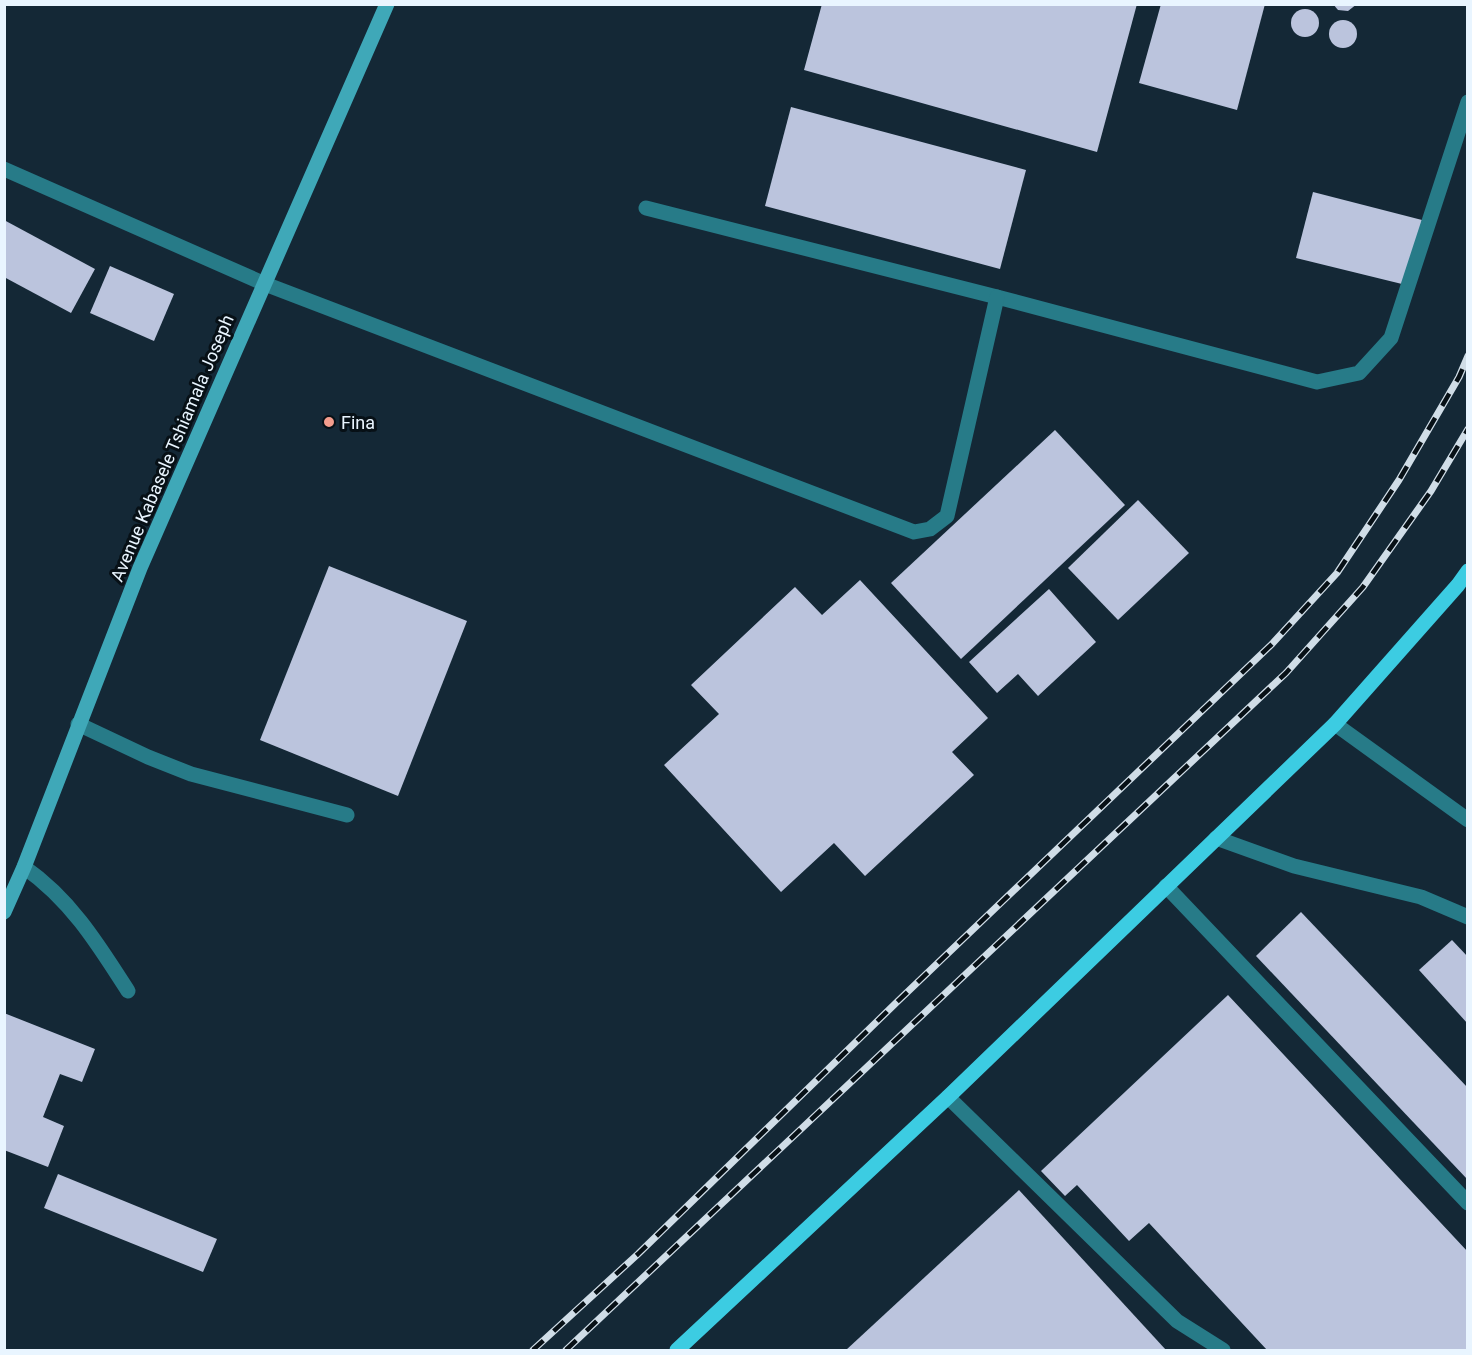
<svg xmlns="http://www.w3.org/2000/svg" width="1472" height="1355" font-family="Roboto,sans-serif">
<rect width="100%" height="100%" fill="#142836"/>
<g fill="#bbc4dd">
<path d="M 822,4 L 1137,4 L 1097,152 L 804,70 Z"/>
<path d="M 1161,4 L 1265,4 L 1237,110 L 1139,83 Z"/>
<path d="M 1333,4 L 1357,4 L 1348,11 L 1338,10 Z"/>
<circle cx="1305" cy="23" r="14"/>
<circle cx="1343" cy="34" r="14"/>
<path d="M 791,107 L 1026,170 L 1000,269 L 765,206 Z"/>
<path d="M 1313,192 L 1422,220 L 1406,285 L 1296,258 Z"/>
<path d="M 4,220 L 95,269 L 71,313 L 4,277 Z"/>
<path d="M 110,266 L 174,294 L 154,341 L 90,313 Z"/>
<path d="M 1055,430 L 1125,505 L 961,659 L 891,583 Z"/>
<path d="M 1138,500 L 1189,553 L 1118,620 L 1068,568 Z"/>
<path d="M 329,566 L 467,621 L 398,796 L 260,740 Z"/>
<path d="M 860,580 L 988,718 L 952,752 L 974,775 L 865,876 L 834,843 L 781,892 L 664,765 L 719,714 L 691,685 L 795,587 L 822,615 Z"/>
<path d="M 1049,589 L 1096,642 L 1038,696 L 1018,674 L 997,693 L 969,662 Z"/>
<path d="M 1301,912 L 1468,1088 L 1468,1180 L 1256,956 Z"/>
<path d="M 1452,940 L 1468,957 L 1468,1024 L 1419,970 Z"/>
<path d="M 1228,995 L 1468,1252 L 1468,1350 L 1267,1350 L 1149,1223 L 1129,1241 L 1077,1185 L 1065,1196 L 1041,1171 Z"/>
<path d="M 4,1013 L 95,1049 L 82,1082 L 60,1074 L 43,1117 L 64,1126 L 48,1167 L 4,1150 Z"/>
<path d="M 58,1174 L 217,1239 L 203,1272 L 44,1208 Z"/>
<path d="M 1019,1190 L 1166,1350 L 846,1350 Z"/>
</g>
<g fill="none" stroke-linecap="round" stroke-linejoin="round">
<g stroke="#277b88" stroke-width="15">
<path d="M 646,208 L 997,297 L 1317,382 L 1359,373 L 1391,338 L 1468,102"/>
<path d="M 265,284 L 914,532 L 930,529 L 947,516 L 997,297"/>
<path d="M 78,724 L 148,757 L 191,774 L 347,815"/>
<path d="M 1335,724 L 1468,820"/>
<path d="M 1216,838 L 1294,866 L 1421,897 L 1468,917"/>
<path d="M 24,867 C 71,900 98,944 128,991"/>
<path d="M 1166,886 L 1468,1203"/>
<path d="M 948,1097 L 1177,1321 L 1223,1350"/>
</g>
<path stroke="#277b88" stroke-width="15" d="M 4,169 L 265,284"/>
<path stroke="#3fa8b8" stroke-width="15" d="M 4,912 L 24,867 L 140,568 L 387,4"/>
<path stroke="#3ccce2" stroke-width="15" d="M 677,1350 L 948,1097 L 1335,724 L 1458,585 L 1468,571"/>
<g stroke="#d0dde7" stroke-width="7">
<g id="rail">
<path d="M 533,1350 L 638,1254 L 898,1001 L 1272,644 L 1337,573 L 1399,480 L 1459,377 L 1468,356"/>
<path d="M 566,1350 L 1286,673 L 1363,587 L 1431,491 L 1468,429"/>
</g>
</g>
<use href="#rail" stroke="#071016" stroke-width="4.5" stroke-dasharray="14" stroke-linecap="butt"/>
</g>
<circle fill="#f49d8d" stroke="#071016" stroke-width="2" cx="329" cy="422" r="6"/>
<g text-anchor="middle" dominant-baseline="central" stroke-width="6" stroke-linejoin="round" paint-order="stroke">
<g font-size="18" fill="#e9f5ff" stroke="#071016" text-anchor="start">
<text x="341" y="422">Fina</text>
</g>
<g font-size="18" fill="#e9f5ff" stroke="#071016">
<text transform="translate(172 448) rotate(-67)">Avenue Kabasele Tshiamala Joseph</text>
</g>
</g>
<rect width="1472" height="1355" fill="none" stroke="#e9f5ff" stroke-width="12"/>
</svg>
